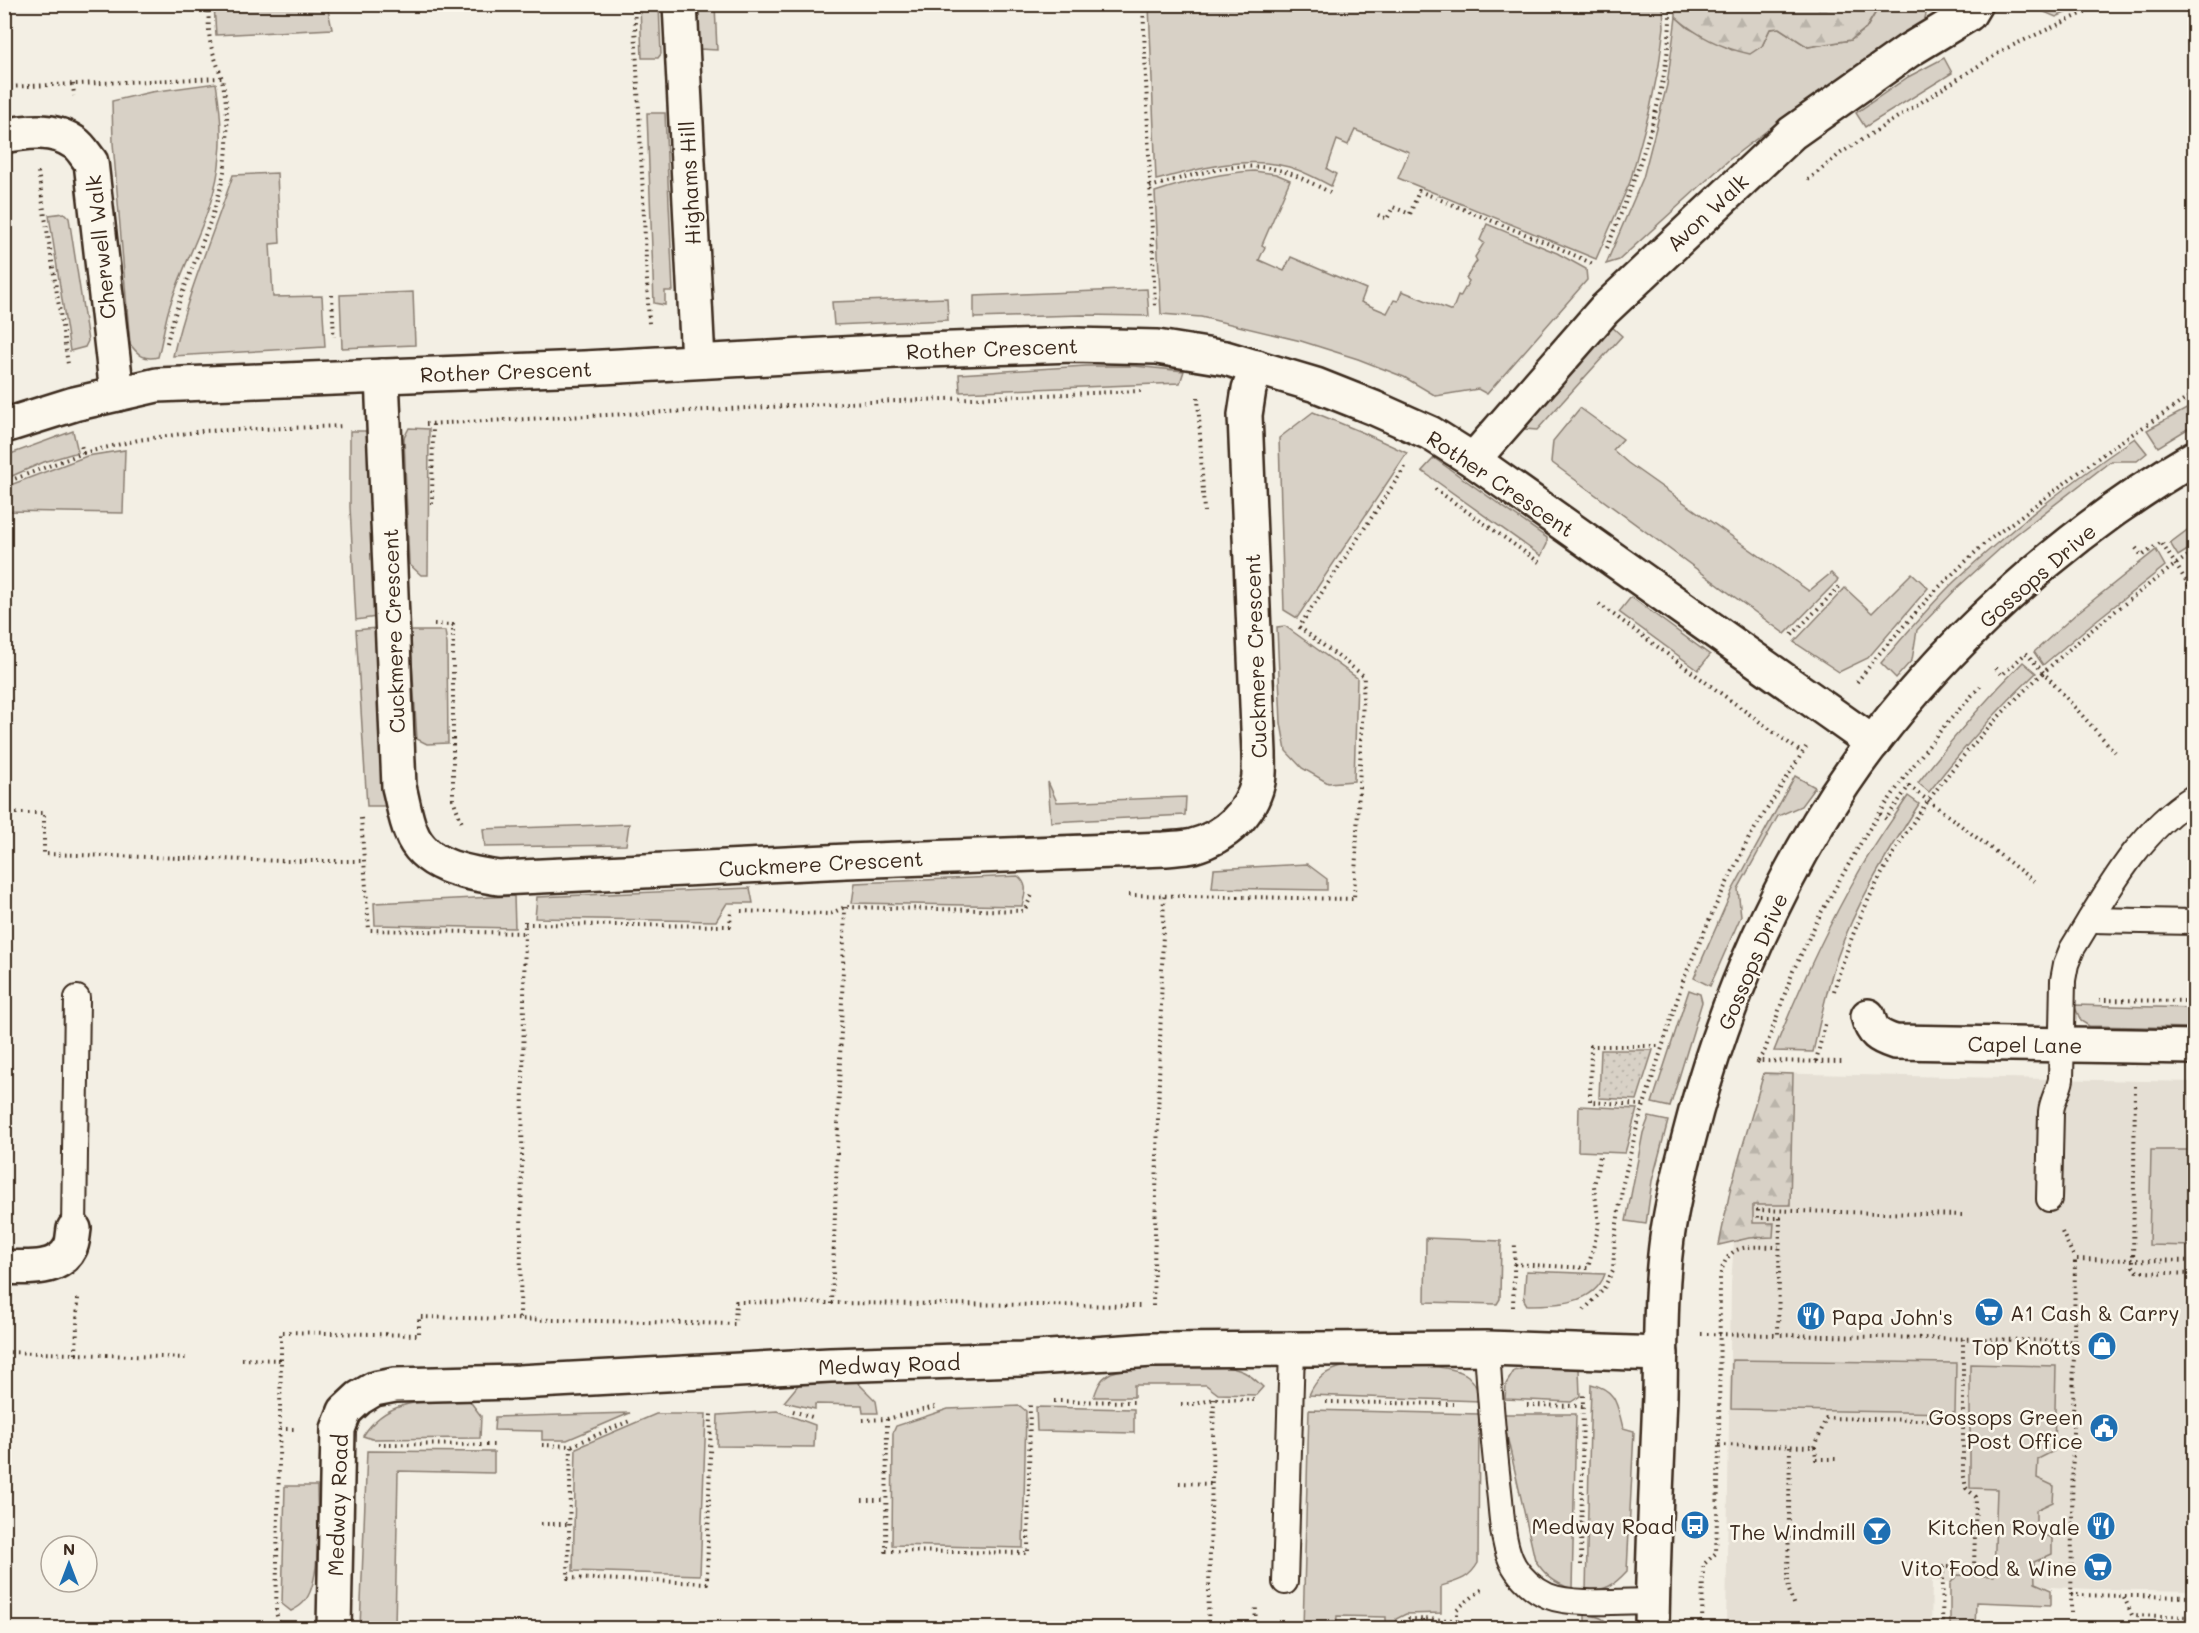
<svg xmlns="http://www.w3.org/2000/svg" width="2199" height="1633" font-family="Mali,sans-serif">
<defs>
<pattern id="forest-firs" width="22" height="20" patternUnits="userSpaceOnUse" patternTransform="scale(1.5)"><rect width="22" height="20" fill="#d8d1c6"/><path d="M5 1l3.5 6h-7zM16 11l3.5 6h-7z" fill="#bab4aa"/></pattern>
<pattern id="park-dots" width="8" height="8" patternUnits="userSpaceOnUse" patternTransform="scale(1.5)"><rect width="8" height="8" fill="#d8d1c6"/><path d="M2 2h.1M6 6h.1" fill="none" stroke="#bab4aa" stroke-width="1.8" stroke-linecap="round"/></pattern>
</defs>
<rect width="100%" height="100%" fill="#f3efe4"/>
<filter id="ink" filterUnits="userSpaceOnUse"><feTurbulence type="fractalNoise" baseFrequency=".0167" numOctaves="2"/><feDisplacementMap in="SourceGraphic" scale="12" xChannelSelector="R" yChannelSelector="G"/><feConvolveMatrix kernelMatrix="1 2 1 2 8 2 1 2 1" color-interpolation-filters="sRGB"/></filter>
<g filter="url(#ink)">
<path fill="#e5dfd4" d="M 1764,1073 L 2194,1082 L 2194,1591 L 2092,1589 L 1932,1581 L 1931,1628 L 1726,1628 L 1731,1284 L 1734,1242 L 1719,1245 L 1731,1186 Z"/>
<g fill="#d8d1c6" stroke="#8a7e72" stroke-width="1.5">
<path d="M 1663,4 L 1664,27 L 1659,65 L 1650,109 L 1630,182 L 1596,259 L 1398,178 L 1409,152 L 1355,130 L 1348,145 L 1337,140 L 1327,169 L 1336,174 L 1331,186 C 1318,179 1303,171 1289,167 C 1245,155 1198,169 1156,180 L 1149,5 Z"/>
<path d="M 214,5 L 327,5 L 332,29 L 216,35 Z"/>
<path d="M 640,5 L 659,5 L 661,54 L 658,58 L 642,58 Z"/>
<path d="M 697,5 L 715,5 L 717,50 L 699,49 Z"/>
<path d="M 1880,5 L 1928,5 L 1924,23 L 1802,104 L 1730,159 L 1619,260 L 1606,264 L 1643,178 L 1667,85 L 1676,17 L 1688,28 L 1732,50 L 1762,46 L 1770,29 L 1779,28 L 1808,47 L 1851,40 L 1866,29 Z"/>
<path d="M 2033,5 L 2084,5 L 2056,17 L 2035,8 Z"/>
<path d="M 1944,58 L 1952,73 L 1865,127 L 1856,113 L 1908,77 Z"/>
<path d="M 216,83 C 220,107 223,132 220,156 C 216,212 183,260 168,312 C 164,327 162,342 158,357 C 144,360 139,356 130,344 L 113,143 L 112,101 L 151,92 Z"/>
<path d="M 647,113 L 665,113 L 673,291 L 665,291 L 665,305 L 654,303 Z"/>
<path d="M 1254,171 L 1276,174 L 1290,180 L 1262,245 L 1265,247 L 1259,260 L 1284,271 L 1291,257 L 1366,289 L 1361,302 L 1387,313 L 1394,300 L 1398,301 L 1402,291 L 1452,311 L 1458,296 L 1460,297 L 1469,281 L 1466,278 L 1477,261 L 1475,257 L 1484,243 L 1480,240 L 1487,224 L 1557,253 L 1586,269 L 1587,280 L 1487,394 L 1478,389 L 1436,396 L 1404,377 L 1358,359 L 1301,341 L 1201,317 L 1161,314 L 1155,192 C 1188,181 1219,173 1254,171 Z"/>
<path d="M 277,173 L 280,243 L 270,244 L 273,297 L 322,296 L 325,347 L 173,356 C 187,294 213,235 233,175 Z"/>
<path d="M 64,213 L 69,218 L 88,341 L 85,347 L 70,351 L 49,215 Z"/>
<path d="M 1147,289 L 1149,316 L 1082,315 L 974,318 L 974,296 Z"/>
<path d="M 413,292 L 415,345 L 342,348 L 340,295 Z"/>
<path d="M 947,298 L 948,320 L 834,325 L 832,302 Z"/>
<path d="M 1610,325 L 1622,336 L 1537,430 L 1525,429 L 1536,409 Z"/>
<path d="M 1086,366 L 1134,366 L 1184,371 L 1180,383 L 960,392 L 959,374 Z"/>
<path d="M 2194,405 L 2194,425 L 2158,447 L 2147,430 Z"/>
<path d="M 1580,408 L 1623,439 L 1613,450 L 1628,463 L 1809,591 L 1831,573 L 1838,580 L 1785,634 L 1551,462 L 1553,441 Z"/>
<path d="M 1313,412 L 1364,433 L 1407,453 L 1297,618 L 1284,610 L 1279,438 Z"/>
<path d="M 409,428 L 429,429 L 428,575 L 421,575 L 409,564 L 404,438 Z"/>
<path d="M 73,431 L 78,452 L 44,462 L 5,479 L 5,456 Z"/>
<path d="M 350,431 L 366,431 L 368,438 L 376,617 L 356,620 L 350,507 Z"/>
<path d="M 2135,438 L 2147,453 L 2137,461 L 2111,461 L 2014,536 L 1958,587 L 1917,630 L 1912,660 L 1896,678 L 1881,663 C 1905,635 1929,606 1955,581 C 2011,528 2072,481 2135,438 Z"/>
<path d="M 125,450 L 123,513 L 5,511 L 5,487 L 87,456 Z"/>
<path d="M 1434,458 L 1547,538 L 1547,544 L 1541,556 L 1422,471 Z"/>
<path d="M 2194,525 L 2194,546 L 2178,556 L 2170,543 Z"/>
<path d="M 2156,550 L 2165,566 L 2094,622 L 2043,665 L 2034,652 L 2077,613 Z"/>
<path d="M 1912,573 L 1928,588 L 1868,658 L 1839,672 L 1794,642 L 1845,588 L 1872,613 Z"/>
<path d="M 1631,597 L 1710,655 L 1698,670 L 1619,612 Z"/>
<path d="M 1285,626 L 1357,678 L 1354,781 L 1328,783 L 1302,768 L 1286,751 L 1281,723 L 1277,627 Z"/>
<path d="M 376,628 L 385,806 L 367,806 L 356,630 Z"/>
<path d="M 410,631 L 445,631 L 447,644 L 448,743 L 427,744 L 417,739 Z"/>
<path d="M 2023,662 L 2036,673 C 1997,710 1962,749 1929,792 L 1918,783 C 1951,740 1985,700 2023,662 Z"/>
<path d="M 1795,776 L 1815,787 L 1801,806 L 1778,816 L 1738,889 L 1741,916 L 1710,986 L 1694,978 L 1732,891 Z"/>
<path d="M 1048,782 L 1057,802 L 1186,797 L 1185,815 L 1051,822 Z"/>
<path d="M 1908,796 L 1919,804 C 1888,853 1856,903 1837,958 C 1827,988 1820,1021 1813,1052 L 1774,1051 C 1798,991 1824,933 1856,877 C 1871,849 1891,822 1908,796 Z"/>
<path d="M 629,824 L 626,845 L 485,847 L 483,829 Z"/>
<path d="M 1307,864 L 1327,879 L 1327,890 L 1212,888 L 1214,869 Z"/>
<path d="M 1018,876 C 1029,885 1025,893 1022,906 L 852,903 L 855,883 Z"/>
<path d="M 750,888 L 753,903 L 727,903 L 716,921 L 535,918 L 537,897 Z"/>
<path d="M 514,896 L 515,928 L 375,925 L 374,903 Z"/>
<path d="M 1689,990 L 1700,994 L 1702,1002 L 1670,1107 L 1652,1103 Z"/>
<path d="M 2074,1005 L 2194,1008 L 2194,1028 L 2089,1026 L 2081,1021 Z"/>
<path d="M 1579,1106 L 1637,1109 L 1625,1153 L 1578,1151 Z"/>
<path d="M 1649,1117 L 1668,1121 L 1652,1181 L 1646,1224 L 1626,1221 L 1643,1133 Z"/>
<path d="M 2151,1150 L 2194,1150 L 2194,1246 L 2149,1245 Z"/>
<path d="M 1426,1238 L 1501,1241 L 1500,1299 L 1497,1304 L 1425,1302 Z"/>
<path d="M 1526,1271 L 1605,1274 C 1594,1305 1555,1305 1527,1305 L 1524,1300 Z"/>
<path d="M 1732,1360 L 1956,1363 L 1955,1413 L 1731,1409 Z"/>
<path d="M 1970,1364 L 2056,1366 L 2054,1451 L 2038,1459 L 2037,1478 L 2054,1486 L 2053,1502 L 2036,1510 L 2036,1532 L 2052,1538 L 2052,1554 L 2034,1562 L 2035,1583 L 2051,1590 L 2051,1605 L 1976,1602 L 1975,1628 L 1950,1628 L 1950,1584 L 1957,1575 L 1994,1576 L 1997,1489 L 1970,1488 Z"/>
<path d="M 1220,1366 C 1241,1369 1248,1372 1263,1387 L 1256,1395 L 1218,1394 L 1206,1385 L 1134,1385 L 1134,1397 L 1094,1397 C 1097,1388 1100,1379 1109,1374 C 1123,1365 1199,1367 1220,1366 Z"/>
<path d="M 1346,1366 C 1372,1366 1449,1361 1468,1376 C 1476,1383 1478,1391 1480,1401 L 1309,1395 C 1317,1377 1327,1370 1346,1366 Z"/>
<path d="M 1529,1367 L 1579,1369 L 1580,1396 L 1571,1402 L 1505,1399 L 1506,1384 L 1514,1371 Z"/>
<path d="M 857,1382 L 876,1401 L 878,1413 L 863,1413 L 862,1405 L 815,1404 L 815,1409 L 784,1402 L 799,1384 Z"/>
<path d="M 1591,1384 C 1617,1390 1617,1405 1623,1428 L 1634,1431 L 1627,1571 C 1613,1586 1607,1590 1586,1591 Z"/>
<path d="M 469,1400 L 481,1416 L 480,1438 L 372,1439 L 363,1436 C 388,1396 428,1402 469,1400 Z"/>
<path d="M 1020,1406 L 1026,1411 L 1023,1548 L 892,1545 L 893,1433 L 896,1426 L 948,1409 Z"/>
<path d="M 1036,1407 L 1134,1409 L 1134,1433 L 1037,1431 Z"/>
<path d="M 1309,1410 L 1479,1414 L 1478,1563 C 1469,1579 1458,1581 1441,1586 L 1441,1613 L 1406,1614 L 1396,1619 L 1395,1628 L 1386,1628 L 1386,1617 L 1337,1616 L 1336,1628 L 1303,1628 Z"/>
<path d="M 777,1411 L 815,1425 L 814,1447 L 717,1446 L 718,1415 Z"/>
<path d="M 630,1413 L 567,1440 L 542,1440 L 542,1431 L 494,1430 L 495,1417 Z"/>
<path d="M 656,1414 L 706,1414 L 700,1575 L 573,1571 L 576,1448 Z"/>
<path d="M 1502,1414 L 1576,1414 L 1572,1589 C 1554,1583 1545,1575 1535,1560 Z"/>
<path d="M 367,1451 L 494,1452 L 494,1473 L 398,1471 L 395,1628 L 360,1628 Z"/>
<path d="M 285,1486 L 317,1486 C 317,1513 323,1584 303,1603 C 300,1606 295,1609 291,1611 L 282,1604 Z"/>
<path d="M 1585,1614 C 1597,1616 1606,1618 1611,1628 L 1585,1628 Z"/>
</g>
<g fill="url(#forest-firs)" stroke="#8a7e72" stroke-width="1.5">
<path d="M 1676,5 L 1676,4 L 1880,5 L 1866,28 L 1851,40 L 1808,47 L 1779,28 L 1770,29 L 1762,46 L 1750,54 C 1722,48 1697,36 1676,17 Z"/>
<path d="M 1764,1073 L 1793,1074 L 1790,1205 L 1753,1205 L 1753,1223 L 1774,1223 L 1773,1237 L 1749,1238 L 1719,1245 L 1731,1186 Z"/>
</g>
<path fill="url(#park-dots)" stroke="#8a7e72" stroke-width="1.5" d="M 1601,1050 L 1653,1050 L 1637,1100 L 1599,1098 Z"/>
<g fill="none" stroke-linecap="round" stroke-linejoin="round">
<g stroke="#3b2a1e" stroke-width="28">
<g id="service">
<path d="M 2090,920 L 2194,922"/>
<path d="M 2049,1199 L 2051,1112 C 2052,1100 2059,1091 2061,1079 L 2063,980 L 2066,964 L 2072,949 C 2106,894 2138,832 2194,797"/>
<path d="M 74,1229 L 77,998"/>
<path d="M 1487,1348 C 1490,1399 1494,1449 1500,1499 C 1502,1520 1503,1547 1514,1566 C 1521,1578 1534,1590 1548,1596 C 1573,1606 1624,1601 1652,1601"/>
<path d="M 1285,1582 L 1292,1349"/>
</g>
</g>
<g stroke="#3b2a1e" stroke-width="38">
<g id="minor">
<path d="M 680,4 L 698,361"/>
<path d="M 4,136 C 28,131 54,128 75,143 C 81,147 86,156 91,162 L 117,394"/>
<path d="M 382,376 L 399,787 C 403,802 405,818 411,832 C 424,867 467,873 499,878 L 847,861 L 1165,849 C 1174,848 1184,848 1193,846 C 1225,837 1251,814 1258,782 C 1260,773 1259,763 1259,753 L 1245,415 L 1249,389 L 1257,367"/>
<path d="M 4,426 L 74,404 L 157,385 L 584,368 L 896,351 L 1073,345 L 1157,347 L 1225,358 L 1316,385 L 1374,408 L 1430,433 L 1473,460 L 1873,743"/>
<path d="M 1473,460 L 1604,310 L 1792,133 L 1908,51 L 1969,14 L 1975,4"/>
<path d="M 1868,1016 C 1872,1033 1879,1037 1895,1042 L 2194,1047"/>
<path d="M 4,1267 C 26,1268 59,1271 70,1248 C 73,1243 73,1234 74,1229"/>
<path d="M 334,1628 L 338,1429 L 345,1411 L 359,1398 L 374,1389 L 395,1385 L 519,1382 L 830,1365 L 1021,1359 L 1152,1350 L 1487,1348 L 1661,1354"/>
</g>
</g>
<g stroke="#3b2a1e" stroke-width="38">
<path id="tertiary" d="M 1652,1628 C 1653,1551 1657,1473 1660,1396 C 1661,1343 1660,1290 1667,1238 C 1673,1195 1685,1153 1696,1111 C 1724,1010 1765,912 1819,822 C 1905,678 2050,542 2194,458"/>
</g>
<g stroke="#3b2a1e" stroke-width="4" stroke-dasharray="1.5 4.5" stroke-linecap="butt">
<path d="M 634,4 L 649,324"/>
<path d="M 1143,4 L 1155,307"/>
<path d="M 73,84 L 74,96"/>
<path d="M 4,87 L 222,78"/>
<path d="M 38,172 L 68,364"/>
<path d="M 1808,180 L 1841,153 L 2005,49 L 2103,4"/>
<path d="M 1150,187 C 1190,176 1237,159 1278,170 C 1297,174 1316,186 1334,194"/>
<path d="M 1378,215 L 1387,219 L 1393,207 L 1410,214 L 1419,191 L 1559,248 L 1593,264"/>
<path d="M 1607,248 C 1638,172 1672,87 1670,4"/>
<path d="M 332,295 L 334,337"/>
<path d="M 167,343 C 182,276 224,214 227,145 C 228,123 227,98 221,76 C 218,66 214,56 211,46 C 208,33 209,18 208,4"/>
<path d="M 1198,397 L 1204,512"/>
<path d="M 426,424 L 848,403 L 1141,391"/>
<path d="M 83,453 L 138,440 L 203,431 L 344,426"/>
<path d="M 4,483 L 83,453 L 81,445"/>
<path d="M 1435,489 L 1539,562"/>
<path d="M 432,504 L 433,423"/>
<path d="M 2136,548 L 2142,556 L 2161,542 L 2194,593"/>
<path d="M 1599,604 L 1801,752"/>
<path d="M 434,624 L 453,625 L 453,799 L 463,826"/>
<path d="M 1792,635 L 1842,584"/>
<path d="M 1996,668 L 2002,675 L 2026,653 L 2115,752"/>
<path d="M 1857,682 L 1879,654 L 1934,592 L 1985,543 L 2114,446 L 2194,394"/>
<path d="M 4,813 L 44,813 L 44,854 L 286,861 L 364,861"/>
<path d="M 1880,814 L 1886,819 L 1909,786 L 2035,882"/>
<path d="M 361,818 L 369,930 L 525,933"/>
<path d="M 1129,895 L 1354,899 L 1364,676 L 1299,627 L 1405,467"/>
<path d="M 741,911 L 830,914 L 845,907 L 1024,911 L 1032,895"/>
<path d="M 525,924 L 730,926 L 731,911 L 733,911"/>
<path d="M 1834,991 C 1877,835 1991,710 2114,612 C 2141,591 2166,570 2194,552"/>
<path d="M 2099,1000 L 2194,1001"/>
<path d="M 1758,1061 L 1765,1050 L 1793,971 L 1821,913 L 1867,832 L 1906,775 L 1941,730 L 1983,683"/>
<path d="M 1816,1061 L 1825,1024"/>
<path d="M 1757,1063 L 1758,1061 L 1845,1062"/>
<path d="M 2135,1086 L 2133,1266 L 2137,1271 L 2142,1272 L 2194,1274"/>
<path d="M 1643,1105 L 1590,1102 L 1591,1046 L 1661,1046"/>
<path d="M 1962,1215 L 1758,1210 L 1758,1218 L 1780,1218 L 1778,1335 L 2074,1341 L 2071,1613"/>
<path d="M 2062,1232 L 2075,1259"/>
<path d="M 1514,1264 L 1588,1268 L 1599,1225 L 1594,1186 L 1600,1156"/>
<path d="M 832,1304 L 845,907"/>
<path d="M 1153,1306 L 1164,893"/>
<path d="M 1513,1307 L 1515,1241"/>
<path d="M 1584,1310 L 1603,1290 L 1613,1270 L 1615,1237 L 1623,1183 L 1637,1127 L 1684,978 L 1716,905 L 1749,838 L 1806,747"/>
<path d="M 520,1318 L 525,921"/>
<path d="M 1701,1334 L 1778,1335"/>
<path d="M 2074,1341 L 2075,1259 L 2194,1261"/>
<path d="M 4,1352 L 76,1354 L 78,1298"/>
<path d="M 76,1354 L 188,1358"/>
<path d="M 242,1359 L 281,1360 L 276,1612 L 280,1628"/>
<path d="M 281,1360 L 281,1332 L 419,1335 L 419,1317 L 735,1324 L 736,1302 L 1140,1306"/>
<path d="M 1054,1401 L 1135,1402"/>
<path d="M 1326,1402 L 1453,1404"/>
<path d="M 1181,1404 L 1196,1404 L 1214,1399 L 1255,1400"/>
<path d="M 1527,1405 L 1583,1406"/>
<path d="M 793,1411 L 815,1418"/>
<path d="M 887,1419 L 886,1551 L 1028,1553 L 1030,1401"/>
<path d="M 863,1420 L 887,1419 L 939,1406"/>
<path d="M 280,1429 L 296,1429"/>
<path d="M 378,1444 L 494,1445"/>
<path d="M 542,1445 L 571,1446 L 632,1420"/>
<path d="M 1719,1445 L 1815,1447 L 1826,1418 L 1963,1421"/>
<path d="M 571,1446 L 568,1578 L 707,1583 L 711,1413"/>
<path d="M 1790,1447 L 1788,1578 L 1789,1590 L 1794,1607"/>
<path d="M 1815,1447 L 1816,1459 L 1837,1459"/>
<path d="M 1179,1483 L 1212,1484"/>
<path d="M 862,1500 L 886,1500"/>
<path d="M 541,1524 L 569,1524"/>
<path d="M 1581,1565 L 1583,1392"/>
<path d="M 1932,1567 L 1943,1567"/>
<path d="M 2071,1595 L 2194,1597"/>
<path d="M 2124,1597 L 2132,1615 L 2194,1617"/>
<path d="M 1457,1627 L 1457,1609 L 1485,1587"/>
<path d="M 1208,1628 L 1214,1399"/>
<path d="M 1255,1628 L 1256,1605"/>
<path d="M 1400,1628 L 1409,1619 L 1457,1620"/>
<path d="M 1702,1628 L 1703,1565 L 1716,1553 L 1719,1445 L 1720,1277 C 1727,1241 1749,1247 1779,1247"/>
<path d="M 1942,1628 L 1943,1567 L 1974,1567 L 1976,1497 L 1966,1488 L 1963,1472 L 1963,1339"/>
</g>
<use href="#service" stroke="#fbf7ec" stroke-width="24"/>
<use href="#minor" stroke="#fbf7ec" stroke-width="33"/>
<use href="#tertiary" stroke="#fbf7ec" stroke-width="33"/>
</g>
</g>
<defs>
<g id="supermarket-disc" transform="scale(1.5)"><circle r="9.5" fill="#1f6fb2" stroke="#fbf7ec"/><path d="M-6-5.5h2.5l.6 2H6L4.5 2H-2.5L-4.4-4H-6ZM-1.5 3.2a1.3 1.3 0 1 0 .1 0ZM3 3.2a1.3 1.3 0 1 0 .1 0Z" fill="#fff"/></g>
<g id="restaurant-disc" transform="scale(1.5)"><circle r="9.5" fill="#1f6fb2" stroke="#fbf7ec"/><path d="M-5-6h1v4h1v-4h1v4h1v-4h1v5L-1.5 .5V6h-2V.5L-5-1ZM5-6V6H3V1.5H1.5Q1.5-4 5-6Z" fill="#fff"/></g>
<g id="shop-disc" transform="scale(1.5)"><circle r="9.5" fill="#1f6fb2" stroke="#fbf7ec"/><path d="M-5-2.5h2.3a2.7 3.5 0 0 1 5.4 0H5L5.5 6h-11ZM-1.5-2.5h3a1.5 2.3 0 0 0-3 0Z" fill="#fff"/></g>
<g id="civic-disc" transform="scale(1.5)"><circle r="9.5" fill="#1f6fb2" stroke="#fbf7ec"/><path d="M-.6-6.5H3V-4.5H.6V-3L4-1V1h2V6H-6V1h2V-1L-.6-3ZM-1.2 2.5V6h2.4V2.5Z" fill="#fff"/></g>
<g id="bus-disc" transform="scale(1.5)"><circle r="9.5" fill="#1f6fb2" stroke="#fbf7ec"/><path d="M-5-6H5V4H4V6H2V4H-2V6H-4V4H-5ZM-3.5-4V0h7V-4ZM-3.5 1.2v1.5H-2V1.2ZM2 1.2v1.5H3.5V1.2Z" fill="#fff"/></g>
<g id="bar-disc" transform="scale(1.5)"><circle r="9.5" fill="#1f6fb2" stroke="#fbf7ec"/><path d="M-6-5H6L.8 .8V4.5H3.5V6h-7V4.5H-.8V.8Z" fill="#fff"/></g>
</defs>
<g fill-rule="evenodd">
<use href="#supermarket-disc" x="1989" y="1312"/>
<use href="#restaurant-disc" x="1811" y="1316"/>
<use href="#shop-disc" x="2102" y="1346"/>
<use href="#civic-disc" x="2104" y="1428"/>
<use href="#bus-disc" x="1695" y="1525"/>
<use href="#restaurant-disc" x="2101" y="1526"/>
<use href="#bar-disc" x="1877" y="1531"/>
<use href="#supermarket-disc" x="2098" y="1567"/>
</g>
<g text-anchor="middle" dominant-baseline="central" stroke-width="5" stroke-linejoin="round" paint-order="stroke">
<g font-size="21" fill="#3b2a1e" stroke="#fbf7ec">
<text transform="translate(689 183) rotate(-93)">Highams Hill</text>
<text transform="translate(1707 212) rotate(-43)">Avon Walk</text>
<text transform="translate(100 247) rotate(-96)">Cherwell Walk</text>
<text transform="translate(992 348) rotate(-2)">Rother Crescent</text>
<text transform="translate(506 371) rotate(-2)">Rother Crescent</text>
<text transform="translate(1501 483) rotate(34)">Rother Crescent</text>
<text transform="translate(2037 575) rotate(-41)">Gossops Drive</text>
<text transform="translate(393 631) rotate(-92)">Cuckmere Crescent</text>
<text transform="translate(1255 656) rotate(-92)">Cuckmere Crescent</text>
<text transform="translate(821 863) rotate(-3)">Cuckmere Crescent</text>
<text transform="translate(1752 961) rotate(-67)">Gossops Drive</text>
<text transform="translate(2025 1044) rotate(1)">Capel Lane</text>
<text transform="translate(889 1364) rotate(-2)">Medway Road</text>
<text transform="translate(337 1505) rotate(-88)">Medway Road</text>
</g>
<g font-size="21" fill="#3b2a1e" stroke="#fbf7ec" text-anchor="end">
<text x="2010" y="1312" text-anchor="start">A1 Cash &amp; Carry</text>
<text x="1832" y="1316" text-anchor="start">Papa John's</text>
<text x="2081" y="1346">Top Knotts</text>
<text x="2083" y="1416">Gossops Green<tspan x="2083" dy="24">Post Office</tspan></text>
<text x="1674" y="1525">Medway Road</text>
<text x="2080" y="1526">Kitchen Royale</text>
<text x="1856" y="1531">The Windmill</text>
<text x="2077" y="1567">Vito Food &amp; Wine</text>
</g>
</g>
<rect width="2199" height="1633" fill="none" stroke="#fbf7ec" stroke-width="24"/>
<rect x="12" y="12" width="2175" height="1609" fill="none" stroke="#3b2a1e" stroke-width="2" filter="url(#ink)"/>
<g transform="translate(69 1564)"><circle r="28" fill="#fbf7ec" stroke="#aea59a" stroke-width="1.5"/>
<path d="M0-4.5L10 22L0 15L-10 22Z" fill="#1f6fb2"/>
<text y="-9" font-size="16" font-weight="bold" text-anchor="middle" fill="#3b2a1e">N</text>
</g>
</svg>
